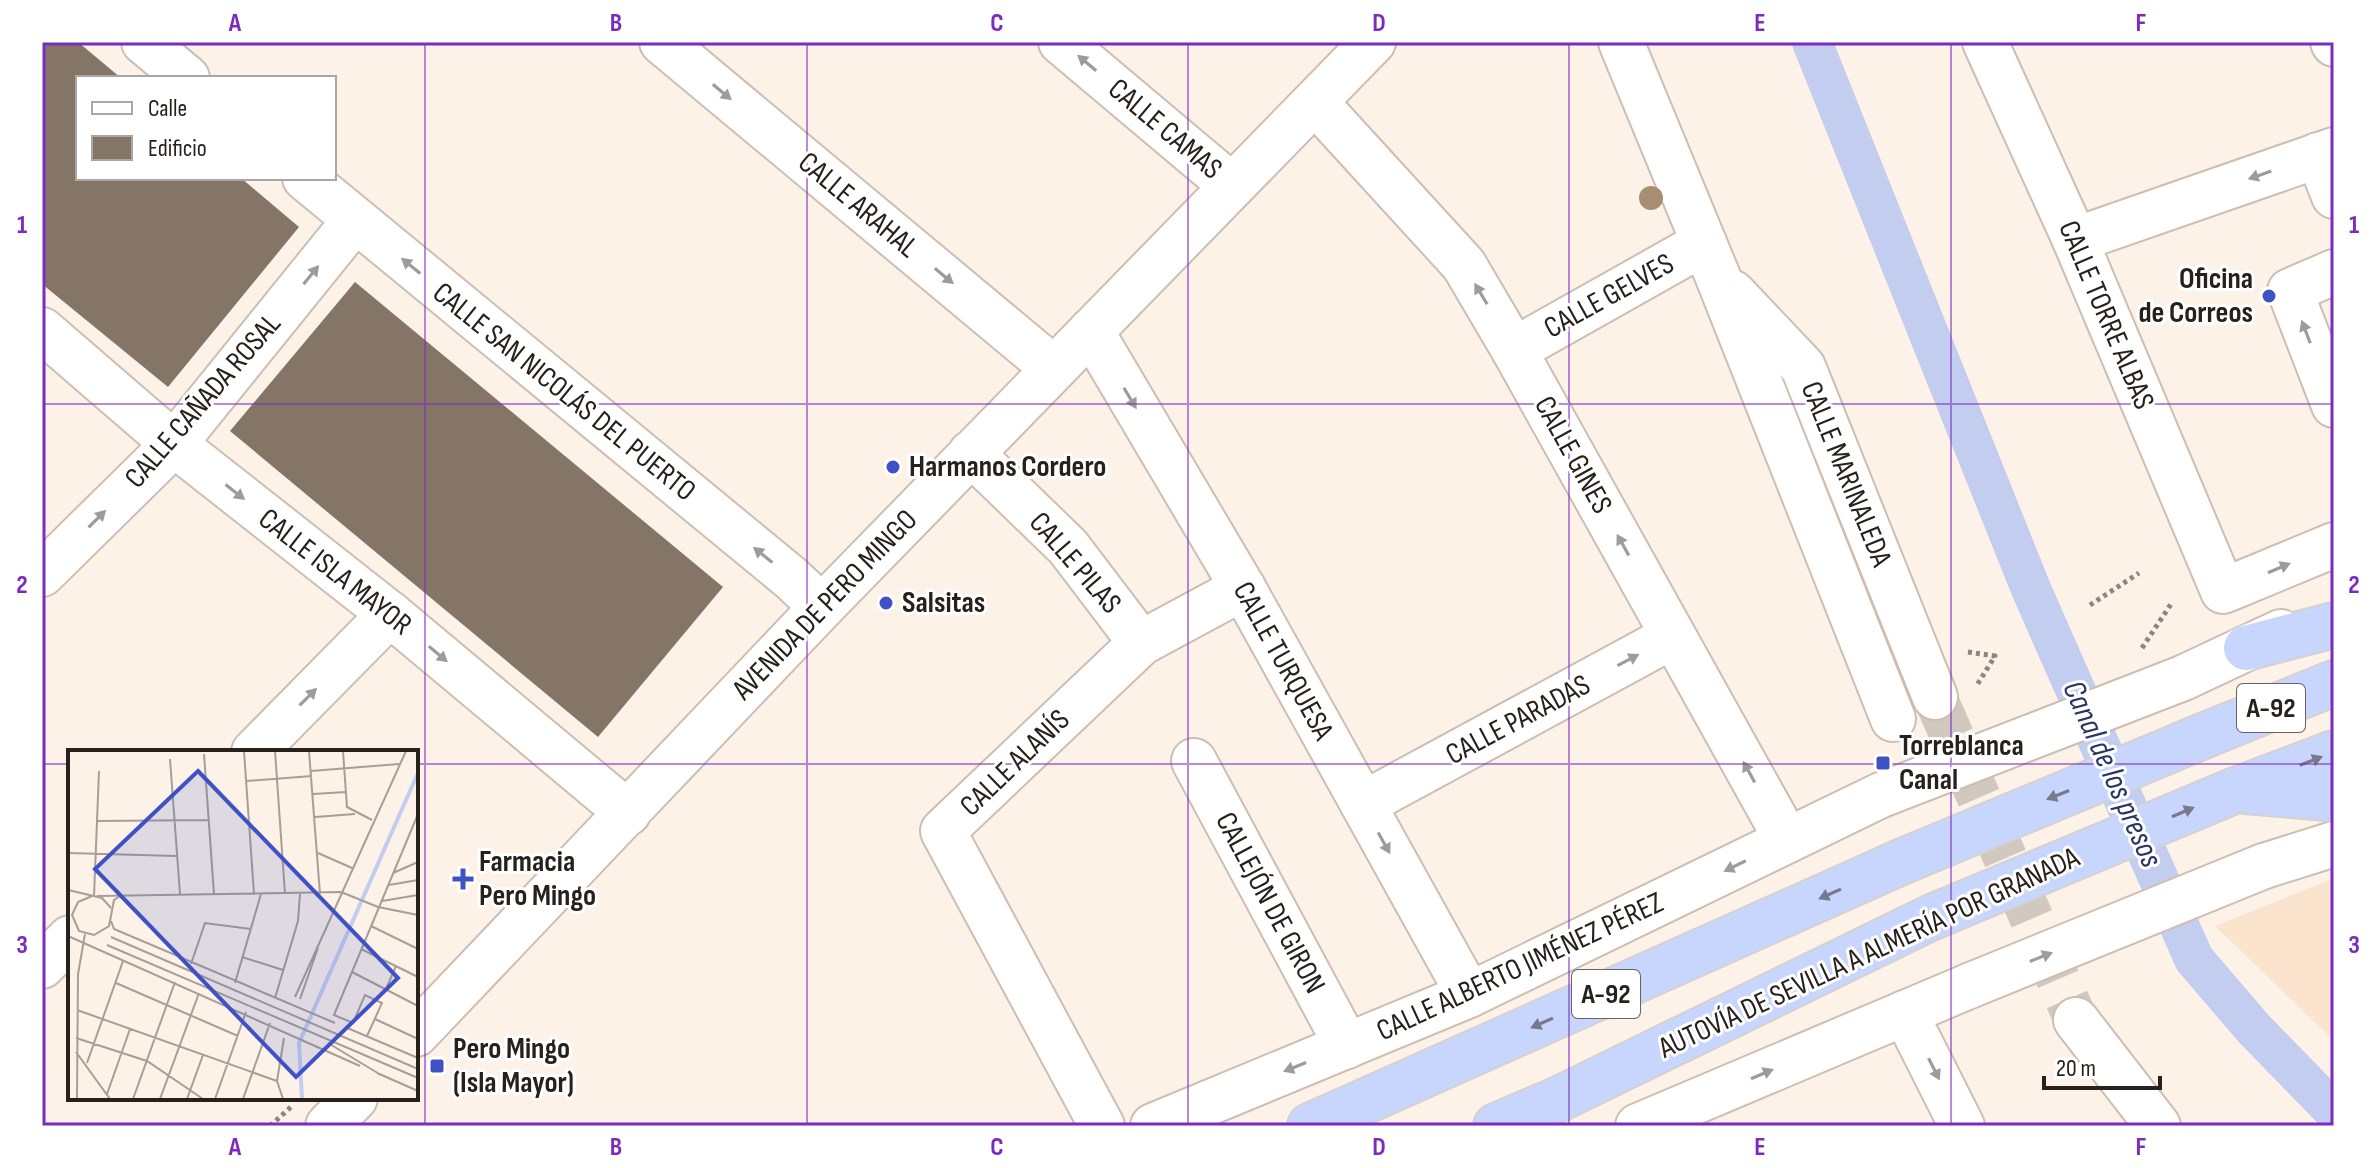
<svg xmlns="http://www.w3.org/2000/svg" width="2376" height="1168" font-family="'Sofia Sans Condensed',sans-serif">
<rect width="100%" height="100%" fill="#fcf2e8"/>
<path fill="#fbe4ce" d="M 2334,878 L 2334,1041 L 2215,926 Z"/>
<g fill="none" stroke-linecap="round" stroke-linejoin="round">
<path stroke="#c2cdef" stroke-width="40" d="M 1812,42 L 2031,589 L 2194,959 L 2254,1029 L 2334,1111"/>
</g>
<g fill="#857567">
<path d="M 42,42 L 78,42 L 121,78 L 78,78 L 78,178 L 241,178 L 299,227 L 168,387 L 42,284 Z"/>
<path d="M 355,282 L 723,587 L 598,737 L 230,431 Z"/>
</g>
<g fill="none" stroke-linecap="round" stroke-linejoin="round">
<path stroke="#d1c8bf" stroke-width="44" stroke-dasharray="44 22" stroke-linecap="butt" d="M 1935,697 L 2076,1020"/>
<g stroke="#cfbeaf" stroke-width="48">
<g id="minor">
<path d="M 144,42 L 187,78"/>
<path d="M 662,42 L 1053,368"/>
<path d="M 1061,42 L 1232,186"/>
<path d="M 1621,42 L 1718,277 L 1893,719"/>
<path d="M 1985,42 L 2075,240 L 2223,591 L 2334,545"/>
<path d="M 2333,42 L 2334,44"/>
<path d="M 1315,102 L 1464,265 L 1514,350 L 1787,840"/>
<path d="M 2318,155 L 2334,196"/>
<path d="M 305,178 L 791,578 L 822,607"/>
<path d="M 2075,240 L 2334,150"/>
<path d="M 2334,272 L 2290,291 L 2334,405"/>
<path d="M 1733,293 L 1803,367 L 1935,697"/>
<path d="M 42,330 L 174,444 L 390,614 L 628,813"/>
<path d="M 1091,331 L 1243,588 L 1469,995"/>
<path d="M 1514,350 L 1704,243"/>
<path d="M 971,453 L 1068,547 L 1141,643"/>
<path d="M 42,574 L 174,444 L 355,220"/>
<path d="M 2183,678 L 2281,632"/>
<path d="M 254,752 L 390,614"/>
<path d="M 1194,761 L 1347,1046"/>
<path d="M 1363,804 L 1673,636"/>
<path d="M 2264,866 L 2334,844"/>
<path d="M 42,966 L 70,938"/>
<path d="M 1905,1013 L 1962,1126"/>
<path d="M 2076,1020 L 2158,1126"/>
<path d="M 416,1034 L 822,607 L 1373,42"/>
<path d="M 328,1126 L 355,1098"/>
<path d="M 1102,1126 L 943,831 L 1141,643 L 1243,588"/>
<path d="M 1153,1126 L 1469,995 L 1881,795"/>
<path d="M 1638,1126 L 1969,986"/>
</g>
</g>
<g stroke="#d4d2d1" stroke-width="48">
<g id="highway">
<path d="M 2246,648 L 2334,625"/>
<path d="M 2208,734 L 2334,683"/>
<path d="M 2236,790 L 2334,753"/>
<path d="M 2246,791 L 2326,798 L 2334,795"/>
<path d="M 1310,1126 L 1901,862"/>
<path d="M 1496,1126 L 1559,1099 L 1930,918"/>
</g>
</g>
<g stroke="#8e867e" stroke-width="5" stroke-dasharray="4 4" stroke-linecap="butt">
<path d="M 2090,605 L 2139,573"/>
<path d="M 2142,648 L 2171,604"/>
<path d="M 1968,652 L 1995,656 L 1977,685"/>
<path d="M 270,1126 L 291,1107"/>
</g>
<use href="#minor" stroke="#fff" stroke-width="44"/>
<use href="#highway" stroke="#c8d5fd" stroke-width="44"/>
<g stroke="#cfbeaf" stroke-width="48" stroke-linecap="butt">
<g id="minor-bridge">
<path d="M 1881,795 L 2183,678"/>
<path d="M 1969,986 L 2264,866"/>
</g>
</g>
<g stroke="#d4d2d1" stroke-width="48" stroke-linecap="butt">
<g id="highway-bridge">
<path d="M 1901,862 L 2208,734"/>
<path d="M 1930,918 L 2236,790"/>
</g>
</g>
<use href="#minor-bridge" stroke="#fff" stroke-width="44"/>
<use href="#highway-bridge" stroke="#c8d5fd" stroke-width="44"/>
</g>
<circle fill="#a78e70" cx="1651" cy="198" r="12"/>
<defs><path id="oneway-solid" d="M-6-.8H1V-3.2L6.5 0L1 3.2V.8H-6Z" transform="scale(2)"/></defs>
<g fill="#9e9b98">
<use href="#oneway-solid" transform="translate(1087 63) rotate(-140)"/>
<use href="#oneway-solid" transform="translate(722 92) rotate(40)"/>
<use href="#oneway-solid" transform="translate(2260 175) rotate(161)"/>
<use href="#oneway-solid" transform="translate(411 266) rotate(-141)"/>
<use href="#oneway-solid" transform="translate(311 275) rotate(-51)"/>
<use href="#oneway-solid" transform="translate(944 276) rotate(40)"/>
<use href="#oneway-solid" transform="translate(1481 294) rotate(-121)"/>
<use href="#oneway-solid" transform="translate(2306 332) rotate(-111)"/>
<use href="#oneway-solid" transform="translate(1130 398) rotate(59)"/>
<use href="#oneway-solid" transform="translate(235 492) rotate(38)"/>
<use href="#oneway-solid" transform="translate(97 519) rotate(-45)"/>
<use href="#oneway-solid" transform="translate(1623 545) rotate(-119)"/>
<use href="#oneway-solid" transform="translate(763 555) rotate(-141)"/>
<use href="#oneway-solid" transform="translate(2279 568) rotate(-23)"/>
<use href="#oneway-solid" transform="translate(438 654) rotate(40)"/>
<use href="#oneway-solid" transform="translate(1628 660) rotate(-28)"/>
<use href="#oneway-solid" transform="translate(308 697) rotate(-45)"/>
<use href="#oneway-solid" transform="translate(1749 772) rotate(-119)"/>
<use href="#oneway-solid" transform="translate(1384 843) rotate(61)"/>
<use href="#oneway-solid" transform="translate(1735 866) rotate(154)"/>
<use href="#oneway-solid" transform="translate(2041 957) rotate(-22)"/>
<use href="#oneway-solid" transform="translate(1295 1067) rotate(158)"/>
<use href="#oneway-solid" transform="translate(1934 1069) rotate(63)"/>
<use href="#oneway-solid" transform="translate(1762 1074) rotate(-23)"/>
</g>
<g fill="#787a8c">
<use href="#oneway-solid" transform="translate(2311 761) rotate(-21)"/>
<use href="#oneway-solid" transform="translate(2058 795) rotate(158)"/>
<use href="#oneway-solid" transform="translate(2183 812) rotate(-23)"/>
<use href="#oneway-solid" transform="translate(1830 894) rotate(156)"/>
<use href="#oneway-solid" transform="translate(1542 1023) rotate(156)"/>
</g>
<path fill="none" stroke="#7b2cbf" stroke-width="2" stroke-opacity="0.55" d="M 425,42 L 425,1126M 807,42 L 807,1126M 1188,42 L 1188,1126M 1569,42 L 1569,1126M 1951,42 L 1951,1126M 42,404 L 2334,404M 42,764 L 70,764M 416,764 L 2334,764"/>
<g fill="#3f52c5" stroke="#fff" stroke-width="3">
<circle cx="2269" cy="296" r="8"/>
<circle cx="893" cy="467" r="8"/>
<circle cx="886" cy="603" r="8"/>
<rect x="1875" y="755" width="16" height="16" rx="4"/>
<path d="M459 867h8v8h8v8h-8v8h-8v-8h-8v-8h8z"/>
<rect x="429" y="1058" width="16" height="16" rx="4"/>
</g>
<g text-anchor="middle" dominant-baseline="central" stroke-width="6" stroke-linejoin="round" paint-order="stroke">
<g fill="#fff" stroke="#68635f" stroke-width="2">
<rect x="2237" y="684" width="68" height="48" rx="6"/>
<rect x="1572" y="970" width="68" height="48" rx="6"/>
</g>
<g font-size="28" font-weight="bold" fill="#27201b">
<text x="2271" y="708">A-92</text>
<text x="1606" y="994">A-92</text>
</g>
<g font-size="30" fill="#27201b" stroke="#fff">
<text transform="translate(1165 129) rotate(40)">CALLE CAMAS</text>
<text transform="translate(858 205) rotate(40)">CALLE ARAHAL</text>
<text transform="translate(1609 296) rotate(-29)">CALLE GELVES</text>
<text transform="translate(2106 315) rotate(67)">CALLE TORRE ALBAS</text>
<text transform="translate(564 392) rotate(39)">CALLE SAN NICOLÁS DEL PUERTO</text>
<text transform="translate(203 401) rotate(-49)">CALLE CAÑADA ROSAL</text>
<text transform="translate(1573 455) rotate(61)">CALLE GINES</text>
<text transform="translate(1846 474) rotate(68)">CALLE MARINALEDA</text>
<text transform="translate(1075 563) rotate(49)">CALLE PILAS</text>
<text transform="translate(335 572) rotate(38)">CALLE ISLA MAYOR</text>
<text transform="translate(825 605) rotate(-46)">AVENIDA DE PERO MINGO</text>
<text transform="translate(1283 661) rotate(61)">CALLE TURQUESA</text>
<text transform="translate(1518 720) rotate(-28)">CALLE PARADAS</text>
<text transform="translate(1015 763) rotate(-44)">CALLE ALANÍS</text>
<text transform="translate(1270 903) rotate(62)">CALLEJÓN DE GIRON</text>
<text transform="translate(1869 953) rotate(-25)">AUTOVÍA DE SEVILLA A ALMERÍA POR GRANADA</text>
<text transform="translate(1520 967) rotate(-25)">CALLE ALBERTO JIMÉNEZ PÉREZ</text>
</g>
<g font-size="30" font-weight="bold" fill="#27201b" stroke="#fff" text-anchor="start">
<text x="2253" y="279" text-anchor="end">Oficina<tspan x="2253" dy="34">de Correos</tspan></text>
<text x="909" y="467">Harmanos Cordero</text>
<text x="902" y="603">Salsitas</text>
<text x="1899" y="746">Torreblanca<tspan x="1899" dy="34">Canal</tspan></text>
<text x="479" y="862">Farmacia<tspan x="479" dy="34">Pero Mingo</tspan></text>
<text x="453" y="1049">Pero Mingo<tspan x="453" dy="34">(Isla Mayor)</tspan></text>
</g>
<g font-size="32" font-style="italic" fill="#2a3562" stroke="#fff">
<text transform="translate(2112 774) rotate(66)">Canal de los presos</text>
</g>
</g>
<g transform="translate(68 750)">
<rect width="350" height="350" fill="#fcf2e8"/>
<path fill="none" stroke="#c2cdef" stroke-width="4" d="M 234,349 L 231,293 L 349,25"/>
<path fill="none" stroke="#a79e96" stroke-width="2" d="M 176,1 L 186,144M 207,1 L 217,144M 241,1 L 252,144M 275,1 L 279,57 L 304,70M 136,4 L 146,144M 102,9 L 112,144M 243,21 L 331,14M 178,31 L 244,26M 245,44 L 278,42M 247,67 L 287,64M 29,71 L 140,70M 0,103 L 109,106M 250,103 L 284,118M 325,123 L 350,112M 321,135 L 350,130M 0,140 L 34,148 L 43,158M 273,142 L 310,157 L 350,165M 24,146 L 10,152 L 4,165 L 11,181 L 26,185 L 41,176 L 46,150 L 54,145M 26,146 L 31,21M 29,146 L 273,142M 314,151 L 350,145M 43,171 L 46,179 L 267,273M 303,176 L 350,199M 0,186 L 292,316M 43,187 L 350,319M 39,195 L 350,328M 293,199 L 350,227M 174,207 L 215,220M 123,214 L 137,173 L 183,179M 284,222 L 350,256M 48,233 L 170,286M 167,233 L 193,144M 318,239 L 328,216M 227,247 L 338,1M 207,248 L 230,171 L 232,144M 232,249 L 250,198M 9,260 L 209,331M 307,269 L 350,289M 277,277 L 350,308M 299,286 L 314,253 L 297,245 L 285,273 L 266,265 L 350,64M 8,288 L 79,311 L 135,349M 260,293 L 313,325M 8,302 L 42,349M 19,313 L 55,211M 309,323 L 350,341M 39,344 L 62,279M 9,349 L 10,224 L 17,184M 65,349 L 107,232M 92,349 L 131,243M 119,349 L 135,305M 147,349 L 178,262M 175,349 L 202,273M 215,349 L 209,331 L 216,288"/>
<path fill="#3f52c5" fill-opacity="0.15" stroke="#3f52c5" stroke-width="4" d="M 130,21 L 330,228 L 228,327 L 27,119 Z"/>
<rect width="350" height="350" fill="none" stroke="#27201b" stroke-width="4"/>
</g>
<rect width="2376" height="1168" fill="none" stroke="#ffffff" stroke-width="88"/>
<rect x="76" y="76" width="260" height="104" fill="#ffffff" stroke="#a9a6a4" stroke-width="2"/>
<rect x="92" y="102" width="40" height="12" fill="#ffffff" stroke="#a9a6a4" stroke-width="2"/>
<text x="148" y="116" font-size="24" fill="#27201b">Calle</text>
<rect x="92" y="136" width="40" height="24" fill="#857567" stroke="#a9a6a4" stroke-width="2"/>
<text x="148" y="156" font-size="24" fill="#27201b">Edificio</text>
<path d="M2044 1076v12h116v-12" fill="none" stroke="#27201b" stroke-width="4"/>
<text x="2056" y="1076" font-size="24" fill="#27201b" stroke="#ffffff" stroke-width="6" paint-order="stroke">20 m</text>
<rect x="44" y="44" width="2288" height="1080" fill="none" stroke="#7b2cbf" stroke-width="3"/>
<g font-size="26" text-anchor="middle" font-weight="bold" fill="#7b2cbf">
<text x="235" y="31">A</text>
<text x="616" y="31">B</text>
<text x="997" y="31">C</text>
<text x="1379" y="31">D</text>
<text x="1760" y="31">E</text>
<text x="2141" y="31">F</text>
<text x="22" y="233">1</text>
<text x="2354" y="233">1</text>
<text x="22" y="593">2</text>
<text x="2354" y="593">2</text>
<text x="22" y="953">3</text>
<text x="2354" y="953">3</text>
<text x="235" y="1155">A</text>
<text x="616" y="1155">B</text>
<text x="997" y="1155">C</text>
<text x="1379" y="1155">D</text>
<text x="1760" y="1155">E</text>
<text x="2141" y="1155">F</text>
</g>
</svg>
